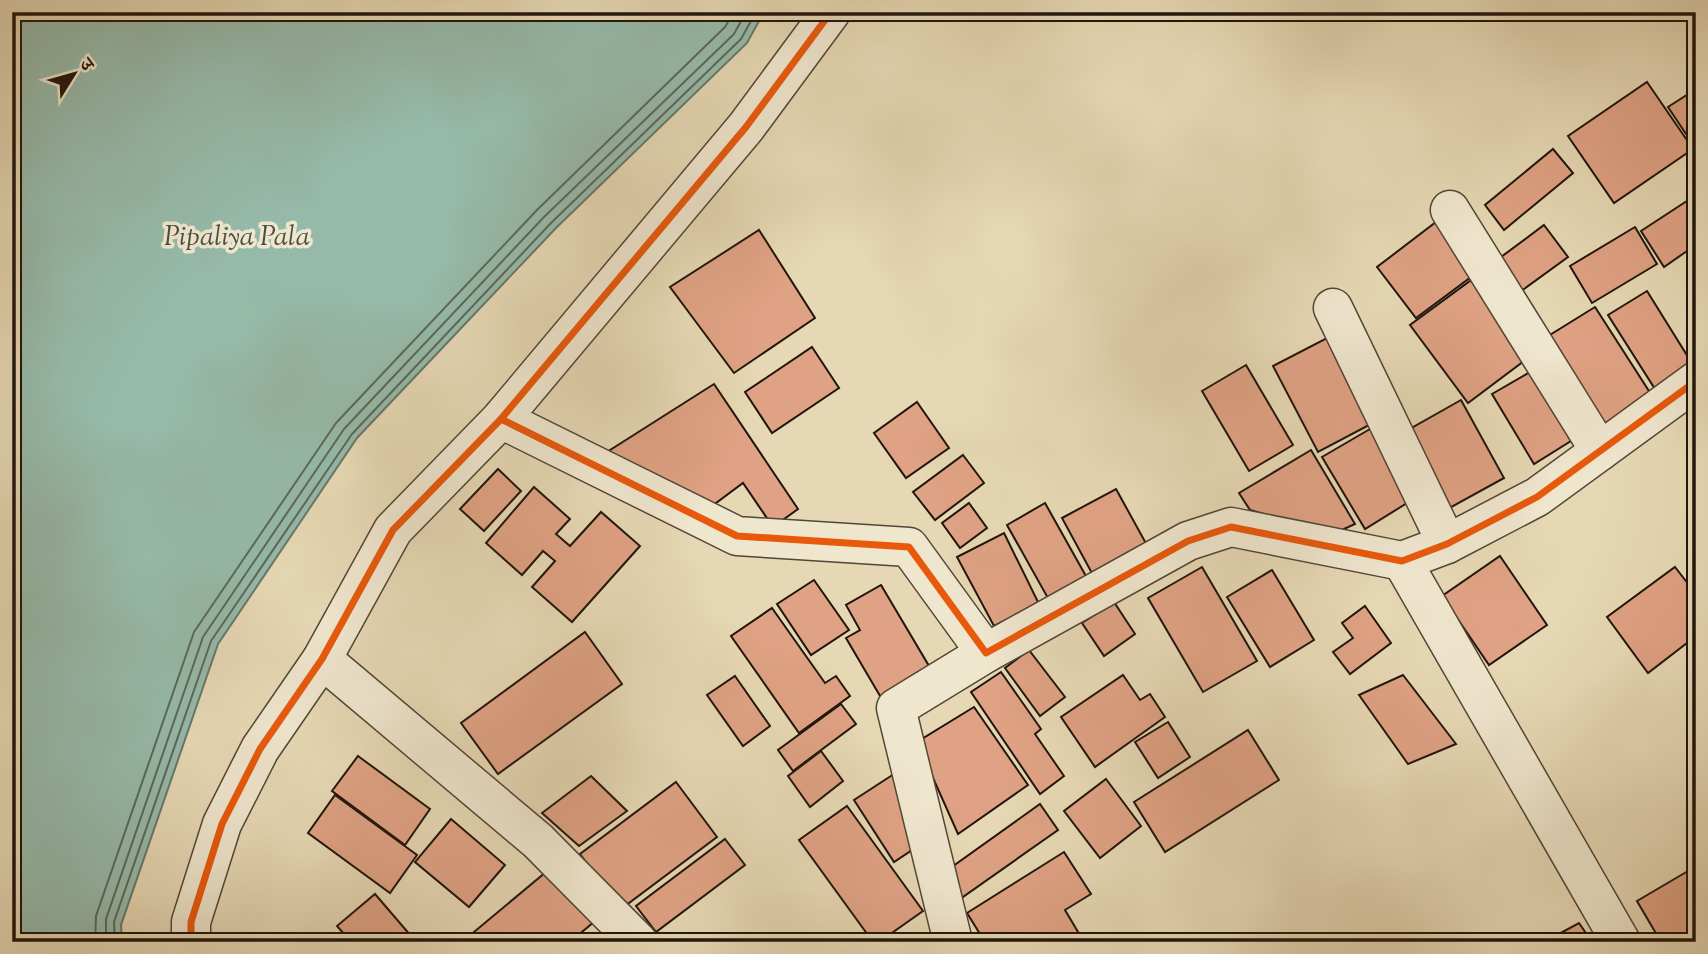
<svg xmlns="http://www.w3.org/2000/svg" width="1708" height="954" font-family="'Sorts Mill Goudy','Noto Serif Devanagari',serif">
<rect width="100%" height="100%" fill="#e6d8b4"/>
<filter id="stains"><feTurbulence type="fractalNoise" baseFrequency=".00286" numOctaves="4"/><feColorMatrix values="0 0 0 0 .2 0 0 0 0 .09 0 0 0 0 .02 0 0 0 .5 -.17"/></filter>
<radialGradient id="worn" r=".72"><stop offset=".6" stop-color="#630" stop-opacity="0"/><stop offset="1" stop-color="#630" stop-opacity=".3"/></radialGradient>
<path fill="#96baaa" stroke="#67786b" stroke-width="2" d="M 12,12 L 764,12 L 747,43 L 556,228 L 357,438 L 218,644 L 121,925 L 122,942 L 12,942 Z"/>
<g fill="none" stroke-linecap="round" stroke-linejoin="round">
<g stroke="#5b685b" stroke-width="2">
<path d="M 95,942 L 96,916 L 194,632 L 336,423 L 537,210 L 725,27 L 734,12"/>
<path d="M 106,942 L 106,919 L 203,637 L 344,429 L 544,217 L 734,34 L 746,12"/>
<path d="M 115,942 L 114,922 L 211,641 L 352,434 L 551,223 L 741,39 L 756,12"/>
</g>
</g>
<g fill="#dfa284" stroke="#20150c" stroke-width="2">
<path d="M 1647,82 L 1693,149 L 1614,203 L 1568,136 Z"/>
<path d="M 1696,89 L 1696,149 L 1668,107 Z"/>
<path d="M 1553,149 L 1573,173 L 1504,230 L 1485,205 Z"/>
<path d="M 1696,195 L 1696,263 L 1687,251 L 1664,267 L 1641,231 Z"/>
<path d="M 1436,222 L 1475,274 L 1416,318 L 1377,267 Z"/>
<path d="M 1544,225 L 1568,257 L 1520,292 L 1497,260 Z"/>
<path d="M 1635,227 L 1657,264 L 1592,303 L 1570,266 Z"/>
<path d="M 759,230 L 815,318 L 734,373 L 670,287 Z"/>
<path d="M 1474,278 L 1532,355 L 1468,403 L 1410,325 Z"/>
<path d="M 1647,291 L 1693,365 L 1655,389 L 1608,315 Z"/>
<path d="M 1595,307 L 1656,402 L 1606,434 L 1545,338 Z"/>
<path d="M 1327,338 L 1371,424 L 1318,452 L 1273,366 Z"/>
<path d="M 812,347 L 839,388 L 772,433 L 745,392 Z"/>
<path d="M 1246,365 L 1293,445 L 1249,471 L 1202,391 Z"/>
<path d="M 1530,372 L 1571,441 L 1534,464 L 1492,394 Z"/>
<path d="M 714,384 L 798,509 L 773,527 L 743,483 L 704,512 L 607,452 Z"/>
<path d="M 1461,400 L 1504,478 L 1444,511 L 1401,434 Z"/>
<path d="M 917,402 L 949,448 L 906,478 L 874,433 Z"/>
<path d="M 1370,429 L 1412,500 L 1365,529 L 1322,457 Z"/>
<path d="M 1311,450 L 1355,524 L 1333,534 L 1250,510 L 1239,493 Z"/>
<path d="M 963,455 L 984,483 L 935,520 L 913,492 Z"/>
<path d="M 498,469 L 521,491 L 484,531 L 460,509 Z"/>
<path d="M 534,487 L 570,519 L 556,534 L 570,546 L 601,512 L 640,546 L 572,622 L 532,587 L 555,561 L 543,551 L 522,575 L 486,543 Z"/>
<path d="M 1116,489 L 1148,547 L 1094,577 L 1062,518 Z"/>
<path d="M 969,503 L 987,528 L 960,548 L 942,523 Z"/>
<path d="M 1045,503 L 1087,578 L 1049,600 L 1007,525 Z"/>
<path d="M 1004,533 L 1039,604 L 994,626 L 957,557 Z"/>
<path d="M 1500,556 L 1547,625 L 1489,665 L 1442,596 Z"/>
<path d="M 1202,567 L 1257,661 L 1203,692 L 1148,598 Z"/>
<path d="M 1675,567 L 1696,594 L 1696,636 L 1648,673 L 1607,617 Z"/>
<path d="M 1272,570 L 1314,640 L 1270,667 L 1227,597 Z"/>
<path d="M 814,580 L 849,630 L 811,655 L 777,604 Z"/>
<path d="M 881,585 L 929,666 L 910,677 L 913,684 L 883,701 L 846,638 L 860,630 L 846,605 Z"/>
<path d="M 1114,602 L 1135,634 L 1104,656 L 1082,623 Z"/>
<path d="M 1365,606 L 1391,643 L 1350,674 L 1333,652 L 1353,638 L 1342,623 Z"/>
<path d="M 772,608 L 825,683 L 836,676 L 850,696 L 799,733 L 731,636 Z"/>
<path d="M 585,632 L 622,684 L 498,774 L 461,723 Z"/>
<path d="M 1029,650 L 1065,697 L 1040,716 L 1005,668 Z"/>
<path d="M 1001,672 L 1041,729 L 1035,734 L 1064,776 L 1040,794 L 971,692 Z"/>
<path d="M 1123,675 L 1140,700 L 1150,694 L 1165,717 L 1095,767 L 1061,717 Z"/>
<path d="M 1403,675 L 1456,744 L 1408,764 L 1359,695 Z"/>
<path d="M 735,676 L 770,726 L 743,746 L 707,695 Z"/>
<path d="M 841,704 L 856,724 L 793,771 L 778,750 Z"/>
<path d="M 974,707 L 1028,785 L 958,834 L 917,742 Z"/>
<path d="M 1168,722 L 1190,757 L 1158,778 L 1135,742 Z"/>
<path d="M 1248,730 L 1279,780 L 1165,852 L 1134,802 Z"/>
<path d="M 821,751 L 843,781 L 810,807 L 788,776 Z"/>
<path d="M 358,756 L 430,809 L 405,845 L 332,791 Z"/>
<path d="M 897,772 L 915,848 L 894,862 L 854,800 Z"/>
<path d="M 591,776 L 627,811 L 579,846 L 542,813 Z"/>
<path d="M 1106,779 L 1141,826 L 1100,858 L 1064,811 Z"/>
<path d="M 676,782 L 717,837 L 621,909 L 580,854 Z"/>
<path d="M 335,795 L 417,855 L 390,893 L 308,833 Z"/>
<path d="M 1040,804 L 1058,830 L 960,899 L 942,874 Z"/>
<path d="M 847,806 L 923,911 L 879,942 L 873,942 L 799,840 Z"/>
<path d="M 451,819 L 505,865 L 469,907 L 415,862 Z"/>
<path d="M 725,839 L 745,865 L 656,932 L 636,906 Z"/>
<path d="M 1064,852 L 1091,894 L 1065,910 L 1084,942 L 985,942 L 967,913 Z"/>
<path d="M 552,867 L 595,921 L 570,942 L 462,942 Z"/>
<path d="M 1688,871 L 1696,884 L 1696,942 L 1661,942 L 1637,901 Z"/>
<path d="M 375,894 L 411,936 L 404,942 L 351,942 L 337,926 Z"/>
<path d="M 1579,923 L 1592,942 L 1544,942 Z"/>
</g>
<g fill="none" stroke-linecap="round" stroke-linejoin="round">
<g stroke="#524636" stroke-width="41">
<g id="minor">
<path d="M 1450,210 L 1600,451"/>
<path d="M 1333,308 L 1447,544"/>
<path d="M 501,419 L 737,536 L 909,547 L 986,653 L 1188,541 L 1231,527 L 1402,561 L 1447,544 L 1537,497 L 1696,381"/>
<path d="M 1402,561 L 1621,942"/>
<path d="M 322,659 L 538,841 L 638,942"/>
<path d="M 191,942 L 191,922 L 222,824 L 260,749 L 322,659 L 393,530 L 501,419 L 746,127 L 831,12"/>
<path d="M 953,942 L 896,708 L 986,653"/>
</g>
</g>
<use href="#minor" stroke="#efe6ce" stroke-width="38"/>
<g stroke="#efe6ce" stroke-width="11">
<g id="cycleway">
<path d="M 501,419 L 737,536 L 909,547 L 986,653 L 1188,541 L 1231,527 L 1402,561 L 1447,544 L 1537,497 L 1696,381"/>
<path d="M 191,942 L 191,922 L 222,824 L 260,749 L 322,659 L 393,530 L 501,419 L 746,127 L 831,12"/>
</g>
</g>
<use href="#cycleway" stroke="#e8590c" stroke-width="7"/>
</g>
<g text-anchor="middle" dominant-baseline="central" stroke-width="7" stroke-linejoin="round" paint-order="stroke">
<g font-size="28" font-style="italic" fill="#494f43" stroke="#efe6ce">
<text x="237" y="238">Pipaliya Pala</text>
</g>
</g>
<rect width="1708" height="954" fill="none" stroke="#e6d8b4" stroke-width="42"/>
<rect x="14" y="14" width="1680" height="926" fill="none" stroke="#20150c" stroke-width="3.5"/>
<rect x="21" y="21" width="1666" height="912" fill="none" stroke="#20150c" stroke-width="2"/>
<g transform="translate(74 74) rotate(53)" stroke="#efe6ce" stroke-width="5" paint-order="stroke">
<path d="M0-5L12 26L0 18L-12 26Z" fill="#20150c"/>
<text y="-10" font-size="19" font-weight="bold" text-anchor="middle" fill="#20150c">उ</text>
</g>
<rect width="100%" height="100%" filter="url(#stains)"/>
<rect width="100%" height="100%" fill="url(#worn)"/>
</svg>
